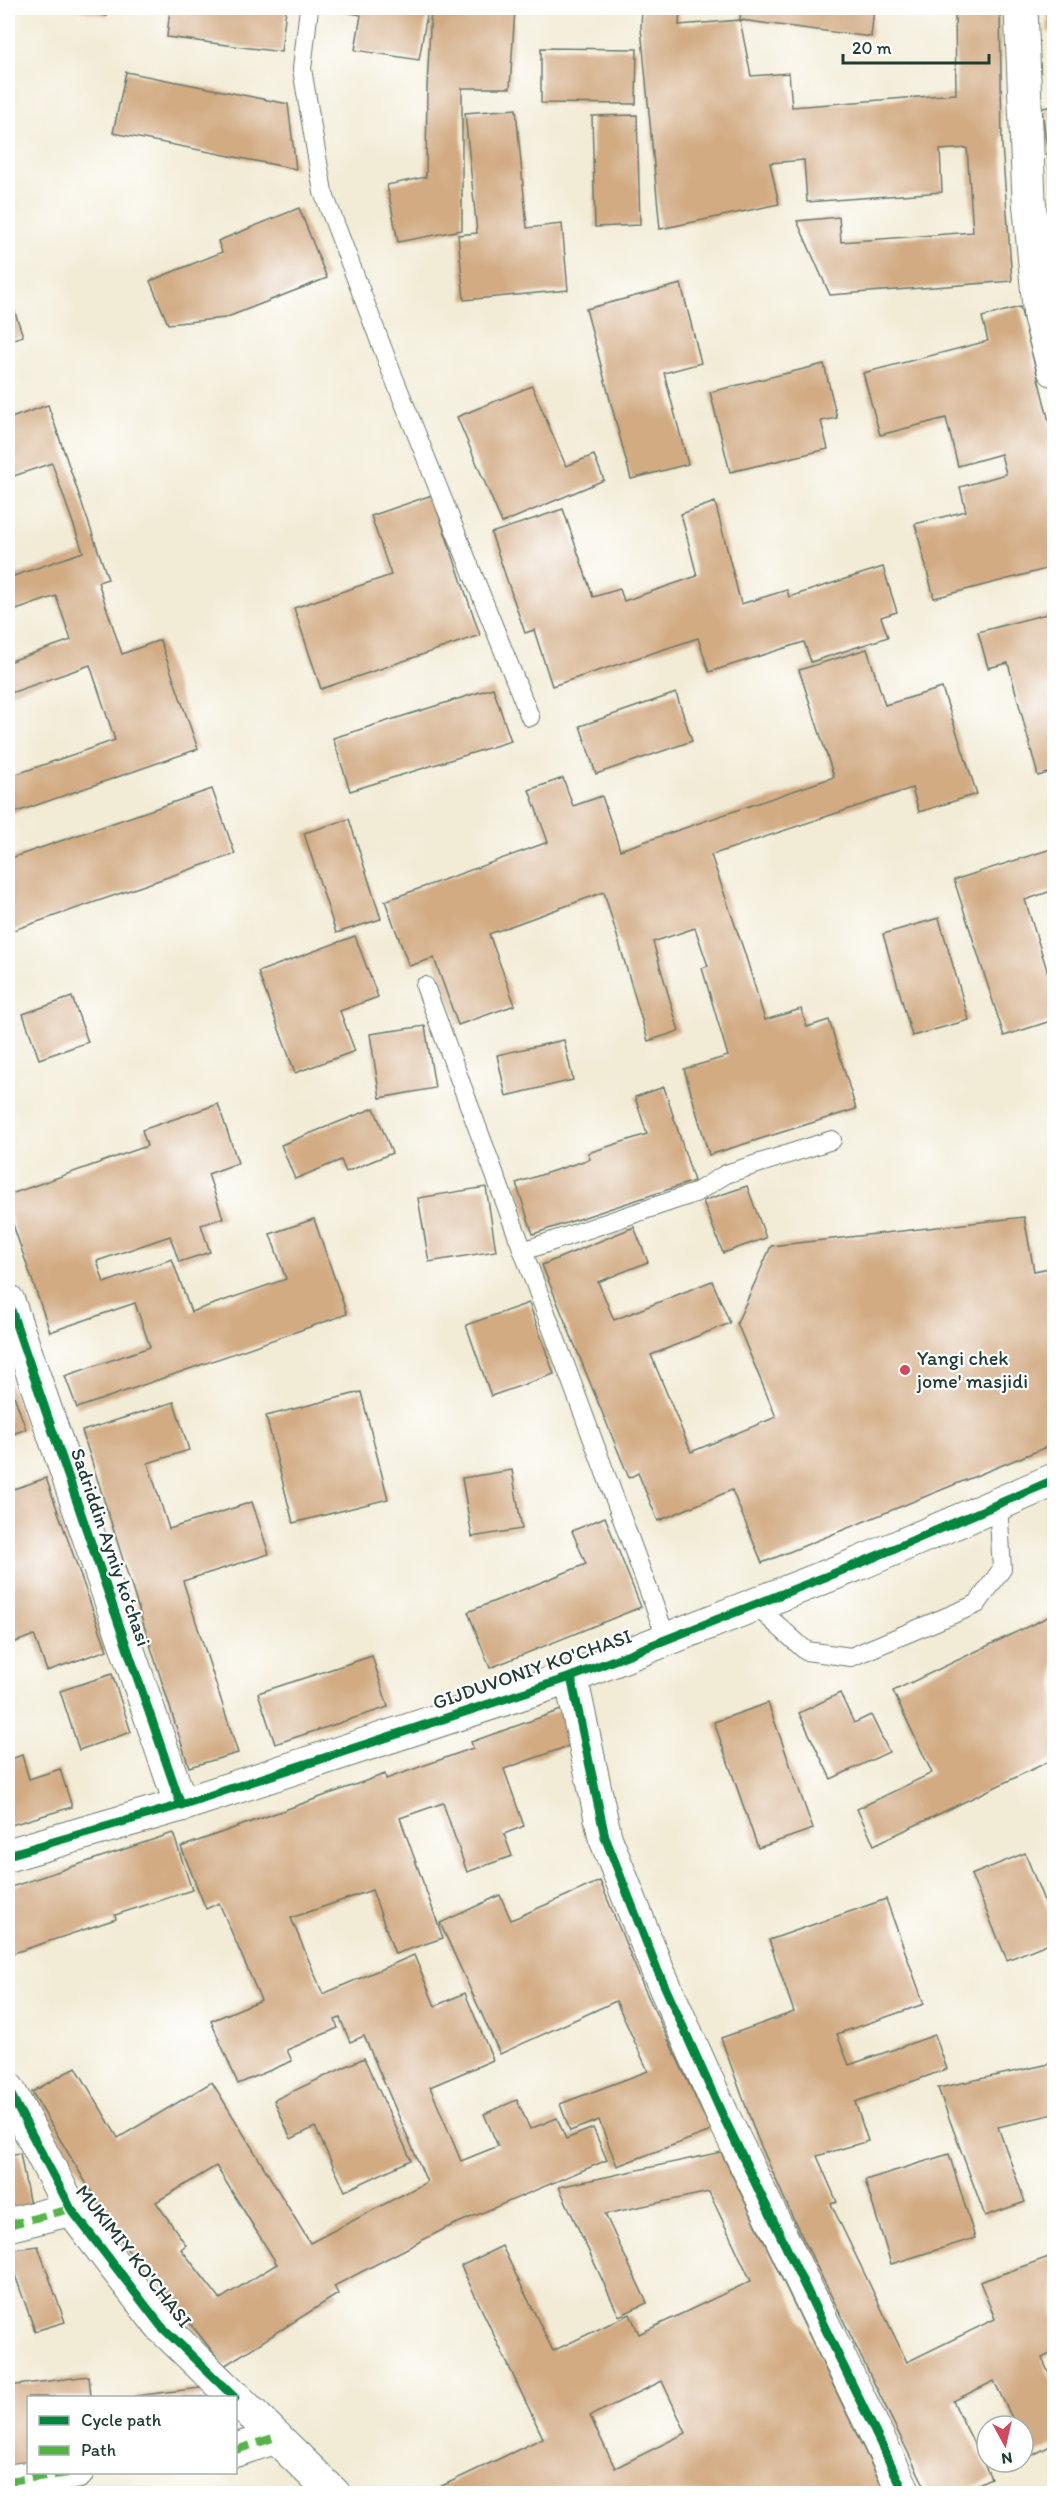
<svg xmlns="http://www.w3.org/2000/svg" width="1062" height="2501" font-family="Itim,sans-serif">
<rect width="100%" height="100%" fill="#fff"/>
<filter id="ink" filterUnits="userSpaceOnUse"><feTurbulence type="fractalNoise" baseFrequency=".0167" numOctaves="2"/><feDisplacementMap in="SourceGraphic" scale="12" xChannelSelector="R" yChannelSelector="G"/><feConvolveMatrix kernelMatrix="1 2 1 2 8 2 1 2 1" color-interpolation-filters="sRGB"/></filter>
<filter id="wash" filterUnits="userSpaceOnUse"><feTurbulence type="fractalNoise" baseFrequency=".008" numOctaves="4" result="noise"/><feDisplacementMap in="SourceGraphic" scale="24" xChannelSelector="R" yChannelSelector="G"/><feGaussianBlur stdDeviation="1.35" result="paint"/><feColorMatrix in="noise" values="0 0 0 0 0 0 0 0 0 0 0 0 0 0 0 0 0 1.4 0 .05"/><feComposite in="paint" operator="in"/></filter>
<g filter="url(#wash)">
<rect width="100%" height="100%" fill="#f2ebd5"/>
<g id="blocks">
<g fill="#d2ab83" fill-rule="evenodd">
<path d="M 68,8 L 109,8 L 107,16 Z"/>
<path d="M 170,8 L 286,8 L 281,52 L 167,37 Z"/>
<path d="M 331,8 L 428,8 L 419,60 L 355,50 L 361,15 L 331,9 Z"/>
<path d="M 431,8 L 515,8 L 510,88 L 462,88 L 462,230 L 398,242 L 387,185 L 426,177 L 427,88 Z"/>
<path d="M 642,8 L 680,8 L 679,25 L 740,20 L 741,8 L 874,8 L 871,37 L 740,20 L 751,76 L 789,73 L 792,107 L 956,94 L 955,8 L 1000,8 L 1002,145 L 1012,281 L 830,295 L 797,221 L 839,217 L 841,242 L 973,232 L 967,148 L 940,150 L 942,192 L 807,202 L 804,160 L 770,163 L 779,204 L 660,229 L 641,28 Z"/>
<path d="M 1048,8 L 1054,8 L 1054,33 L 1047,32 Z"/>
<path d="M 541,48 L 637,49 L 636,104 L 541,103 Z"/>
<path d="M 126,72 L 288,104 L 296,169 L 113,133 Z"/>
<path d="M 1054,106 L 1054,202 L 1053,202 L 1042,108 Z"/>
<path d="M 516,109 L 527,228 L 562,224 L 568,290 L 464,300 L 458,235 L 477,233 L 465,113 Z"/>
<path d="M 637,115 L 640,225 L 595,227 L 592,116 Z"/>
<path d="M 299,208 L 327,278 L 225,318 L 168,324 L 150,281 L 222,252 L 218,241 Z"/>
<path d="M 681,284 L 701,363 L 664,373 L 688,464 L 631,479 L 586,309 Z"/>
<path d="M 10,298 L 23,336 L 8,341 L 8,299 Z"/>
<path d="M 1020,307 L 1054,441 L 1054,567 L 934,598 L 915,524 L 966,511 L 960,487 L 1006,474 L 1001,454 L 958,466 L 946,418 L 880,435 L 863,373 L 988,341 L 982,317 Z"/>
<path d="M 824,364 L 837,418 L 821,421 L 828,449 L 730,472 L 710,392 Z"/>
<path d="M 532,386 L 566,466 L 594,455 L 604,480 L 502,523 L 457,417 Z"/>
<path d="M 48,405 L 108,579 L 98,582 L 122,654 L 160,640 L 198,749 L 8,815 L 8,777 L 115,740 L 90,665 L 8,694 L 8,662 L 71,640 L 56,596 L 8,613 L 8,578 L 83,552 L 52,463 L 8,478 L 8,419 Z"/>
<path d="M 432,495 L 480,635 L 321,689 L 294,608 L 391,575 L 371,516 Z"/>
<path d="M 715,502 L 741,604 L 787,590 L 789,597 L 883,567 L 897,612 L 881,617 L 888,637 L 811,662 L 804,642 L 709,672 L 698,638 L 552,686 L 534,630 L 525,633 L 491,533 L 563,509 L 593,597 L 620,589 L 624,601 L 697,576 L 681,514 Z"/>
<path d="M 1054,612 L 1054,771 L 1038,776 L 1008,663 L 988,668 L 978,632 Z"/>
<path d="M 867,649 L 885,705 L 942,688 L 977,794 L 919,812 L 912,788 L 711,855 L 745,954 L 765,1020 L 801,1009 L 807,1027 L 829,1020 L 856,1109 L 709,1155 L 684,1069 L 728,1056 L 702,968 L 708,966 L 695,928 L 653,942 L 679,1031 L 648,1041 L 604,892 L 489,934 L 515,1005 L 458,1025 L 434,958 L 409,966 L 385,901 L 548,842 L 529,790 L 563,778 L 573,806 L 602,796 L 620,850 L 834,777 L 799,670 Z"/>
<path d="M 493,688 L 511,741 L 350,791 L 333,738 Z"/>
<path d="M 676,693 L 692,741 L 596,774 L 580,726 Z"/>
<path d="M 212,789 L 235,854 L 8,932 L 8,868 L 10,867 L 8,859 Z"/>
<path d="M 349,819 L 381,919 L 336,933 L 304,833 Z"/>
<path d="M 1054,848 L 1054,890 L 1025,900 L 1054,992 L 1054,1020 L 1004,1036 L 954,880 Z"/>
<path d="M 939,918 L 969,1020 L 912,1036 L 883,934 Z"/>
<path d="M 355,936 L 378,997 L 340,1011 L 355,1051 L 295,1073 L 258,972 Z"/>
<path d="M 72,997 L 88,1042 L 39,1059 L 23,1014 Z"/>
<path d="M 425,1026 L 435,1088 L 380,1098 L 370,1034 Z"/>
<path d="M 564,1040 L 573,1080 L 506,1096 L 497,1055 Z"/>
<path d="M 664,1087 L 694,1181 L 533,1234 L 516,1183 L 590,1159 L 588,1153 L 647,1134 L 635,1097 Z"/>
<path d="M 218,1104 L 238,1163 L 208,1174 L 223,1218 L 201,1225 L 210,1252 L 179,1262 L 170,1236 L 97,1261 L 104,1283 L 172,1259 L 191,1312 L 286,1279 L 270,1234 L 314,1219 L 347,1314 L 77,1408 L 65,1376 L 150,1347 L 135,1303 L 50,1332 L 8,1210 L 8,1195 L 147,1146 L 142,1130 Z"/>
<path d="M 374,1108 L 392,1153 L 346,1172 L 341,1160 L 295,1179 L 281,1145 Z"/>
<path d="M 747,1186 L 766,1238 L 723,1253 L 703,1201 Z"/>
<path d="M 486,1187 L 496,1251 L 429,1262 L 418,1198 Z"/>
<path d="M 1024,1217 L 1034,1271 L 1054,1267 L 1054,1444 L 762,1563 L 732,1490 L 658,1521 L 638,1473 L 629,1478 L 542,1265 L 634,1227 L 648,1262 L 598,1282 L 614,1320 L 712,1281 L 730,1323 L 651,1355 L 691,1452 L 776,1417 L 737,1323 L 771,1246 Z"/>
<path d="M 529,1303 L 554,1374 L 491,1396 L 466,1325 Z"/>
<path d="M 8,1379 L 26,1429 L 8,1436 Z"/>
<path d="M 361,1392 L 388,1499 L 293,1523 L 266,1416 Z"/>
<path d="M 174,1402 L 189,1450 L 148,1463 L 169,1529 L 252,1502 L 269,1554 L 183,1581 L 238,1753 L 189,1767 L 82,1431 Z"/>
<path d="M 512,1470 L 522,1529 L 472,1537 L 462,1478 Z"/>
<path d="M 46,1478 L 107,1650 L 47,1671 L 34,1635 L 8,1645 L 8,1491 Z"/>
<path d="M 605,1517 L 641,1607 L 490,1668 L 468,1612 L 586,1564 L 572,1531 Z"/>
<path d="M 1054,1614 L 1054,1759 L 874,1845 L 857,1809 L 932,1773 L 893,1691 Z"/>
<path d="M 372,1656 L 388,1707 L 275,1744 L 258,1693 Z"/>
<path d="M 112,1674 L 131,1732 L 79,1750 L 60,1691 Z"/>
<path d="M 840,1693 L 854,1723 L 871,1715 L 889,1752 L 831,1779 L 799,1713 Z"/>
<path d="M 768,1703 L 813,1829 L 758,1848 L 714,1722 Z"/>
<path d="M 561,1710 L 574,1744 L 504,1769 L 524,1826 L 504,1834 L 512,1856 L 467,1872 L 443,1803 L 400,1818 L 443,1938 L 395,1954 L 372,1890 L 291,1918 L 323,1994 L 414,1955 L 435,2006 L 465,1993 L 493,2060 L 430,2087 L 461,2161 L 498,2146 L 484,2114 L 517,2100 L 530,2129 L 557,2118 L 566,2139 L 593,2128 L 607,2160 L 446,2228 L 334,2286 L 338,2294 L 224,2366 L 148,2270 L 143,2272 L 112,2227 L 32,2092 L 76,2067 L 118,2138 L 212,2082 L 310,2243 L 427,2182 L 364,2036 L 350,2042 L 340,2018 L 335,2020 L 338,2028 L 287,2050 L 292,2061 L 238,2084 L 211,2021 L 261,2000 L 219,1903 L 206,1909 L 181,1847 L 385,1774 L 386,1779 L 473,1748 L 471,1742 ZM 216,2166 L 277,2264 L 220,2299 L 181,2249 L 186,2245 L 156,2202 Z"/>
<path d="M 22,1755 L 29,1779 L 60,1769 L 72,1807 L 8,1826 L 8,1760 Z"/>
<path d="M 173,1833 L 192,1890 L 115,1915 L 116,1919 L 8,1955 L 8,1888 Z"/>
<path d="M 1025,1853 L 1054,1926 L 1054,1941 L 1007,1960 L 971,1875 Z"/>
<path d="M 600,1881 L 644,1988 L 711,2131 L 617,2166 L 599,2120 L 570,2131 L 560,2104 L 648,2071 L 616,2001 L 500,2054 L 440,1923 L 500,1895 L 511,1920 Z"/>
<path d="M 886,1899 L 924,2004 L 837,2034 L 849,2065 L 935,2035 L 947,2069 L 855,2102 L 868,2141 L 817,2156 L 837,2202 L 831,2204 L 907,2362 L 995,2319 L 980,2282 L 1054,2255 L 1054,2352 L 1042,2358 L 1054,2385 L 1054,2444 L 1031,2456 L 1023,2439 L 1023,2426 L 1016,2426 L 994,2381 L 953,2401 L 991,2478 L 959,2493 L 928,2493 L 793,2218 L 757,2137 L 721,2038 L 794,2012 L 769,1940 Z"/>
<path d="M 364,2058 L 411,2160 L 345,2191 L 315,2127 L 291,2139 L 274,2100 Z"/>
<path d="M 1054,2063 L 1054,2114 L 998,2127 L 1025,2202 L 985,2216 L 938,2088 Z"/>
<path d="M 721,2152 L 885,2493 L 427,2493 L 543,2438 L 461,2266 L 502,2246 L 553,2351 L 630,2314 L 639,2334 L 751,2281 L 709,2192 L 605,2214 L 647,2303 L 619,2316 L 559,2187 ZM 662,2381 L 686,2433 L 615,2468 L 590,2416 Z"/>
<path d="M 20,2153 L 30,2206 L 8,2211 L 8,2155 Z"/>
<path d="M 949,2154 L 975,2238 L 891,2264 L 865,2180 Z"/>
<path d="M 38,2246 L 65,2322 L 35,2331 L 15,2275 L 8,2277 L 8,2250 Z"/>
<path d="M 89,2376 L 91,2397 L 28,2397 L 28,2468 L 8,2471 L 8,2386 Z"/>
<path d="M 208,2387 L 209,2397 L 136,2397 L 135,2396 Z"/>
</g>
</g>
</g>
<g filter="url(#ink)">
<use href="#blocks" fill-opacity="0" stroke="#697a6c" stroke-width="1.5"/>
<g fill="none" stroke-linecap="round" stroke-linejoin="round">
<g stroke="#697a6c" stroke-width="20">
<g id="lane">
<path d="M 309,8 L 302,69 L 323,192 L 390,368 L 530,717"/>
<path d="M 425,986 L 667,1640"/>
<path d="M 523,1251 L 695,1193 L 726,1174 L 832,1140"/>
<path d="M 755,1605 L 806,1651 L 851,1657 L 977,1604 L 1002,1569 L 998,1504"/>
</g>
</g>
<g stroke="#697a6c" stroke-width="35">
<g id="street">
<path d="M 1021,8 L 1029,199 L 1040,317 L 1054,370"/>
<path d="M 8,1301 L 181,1805"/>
<path d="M 571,1677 L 605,1837 L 657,1969 L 722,2114 L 905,2494"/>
<path d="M 8,1855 L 181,1805 L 571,1677 L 858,1564 L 1054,1480"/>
<path d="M 8,2089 L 71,2209 L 161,2326 L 235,2398"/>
<path d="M 8,2225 L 71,2209"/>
<path d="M 236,2398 L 334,2494"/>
<path d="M 236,2450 L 276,2437"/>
<path d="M 8,2481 L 77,2472"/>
</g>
</g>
<use href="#lane" stroke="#fff" stroke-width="18"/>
<use href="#street" stroke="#fff" stroke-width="33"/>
<g stroke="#55b346" stroke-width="8" stroke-dasharray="15 8" stroke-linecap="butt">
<path d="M 8,2225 L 71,2209"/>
<path d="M 236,2450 L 276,2437"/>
<path d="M 8,2481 L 77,2472"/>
</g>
<g stroke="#fff" stroke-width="13">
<g id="cycleway">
<path d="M 8,1301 L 181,1805"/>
<path d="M 571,1677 L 605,1837 L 657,1969 L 722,2114 L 905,2494"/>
<path d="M 8,1855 L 181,1805 L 571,1677 L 858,1564 L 1054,1480"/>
<path d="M 8,2089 L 71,2209 L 161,2326 L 235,2398"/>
</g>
</g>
<use href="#cycleway" stroke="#00873e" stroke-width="9"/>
</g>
</g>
<circle fill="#d1495b" stroke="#fff" stroke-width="2" cx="905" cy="1370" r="6"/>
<g text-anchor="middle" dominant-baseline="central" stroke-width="4.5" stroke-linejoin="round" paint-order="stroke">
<g font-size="20" fill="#1f3d34" stroke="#fff" text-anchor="start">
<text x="917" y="1358">Yangi chek<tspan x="917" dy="23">jome' masjidi</tspan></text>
</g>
<g font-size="20" fill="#1f3d34" stroke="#fff">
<text transform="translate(111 1547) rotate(71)">Sadriddin Ayniy koʻchasi</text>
<text transform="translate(532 1669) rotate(-19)">GIJDUVONIY KO'CHASI</text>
<text transform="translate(134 2256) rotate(52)">MUKIMIY KO'CHASI</text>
</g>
</g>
<rect width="1062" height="2501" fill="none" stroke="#fff" stroke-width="30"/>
<rect x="27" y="2396" width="210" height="78" fill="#ffffff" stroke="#a5b1ae" stroke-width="1.5"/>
<rect x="39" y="2416" width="30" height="9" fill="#00873e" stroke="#a5b1ae" stroke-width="1.5"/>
<text x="81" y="2426" font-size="18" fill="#1f3d34">Cycle path</text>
<rect x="39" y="2446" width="30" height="9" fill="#55b346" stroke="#a5b1ae" stroke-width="1.5"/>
<text x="81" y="2456" font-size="18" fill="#1f3d34">Path</text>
<g transform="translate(1005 2444) rotate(172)"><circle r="28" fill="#ffffff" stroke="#a5b1ae" stroke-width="1.5"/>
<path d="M0-4.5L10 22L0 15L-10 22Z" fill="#d1495b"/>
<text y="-9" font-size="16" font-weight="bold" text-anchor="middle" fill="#1f3d34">N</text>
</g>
<path d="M843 54v9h146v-9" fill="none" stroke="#1f3d34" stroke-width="3"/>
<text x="852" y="54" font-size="18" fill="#1f3d34" stroke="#ffffff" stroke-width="4.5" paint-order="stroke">20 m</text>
</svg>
